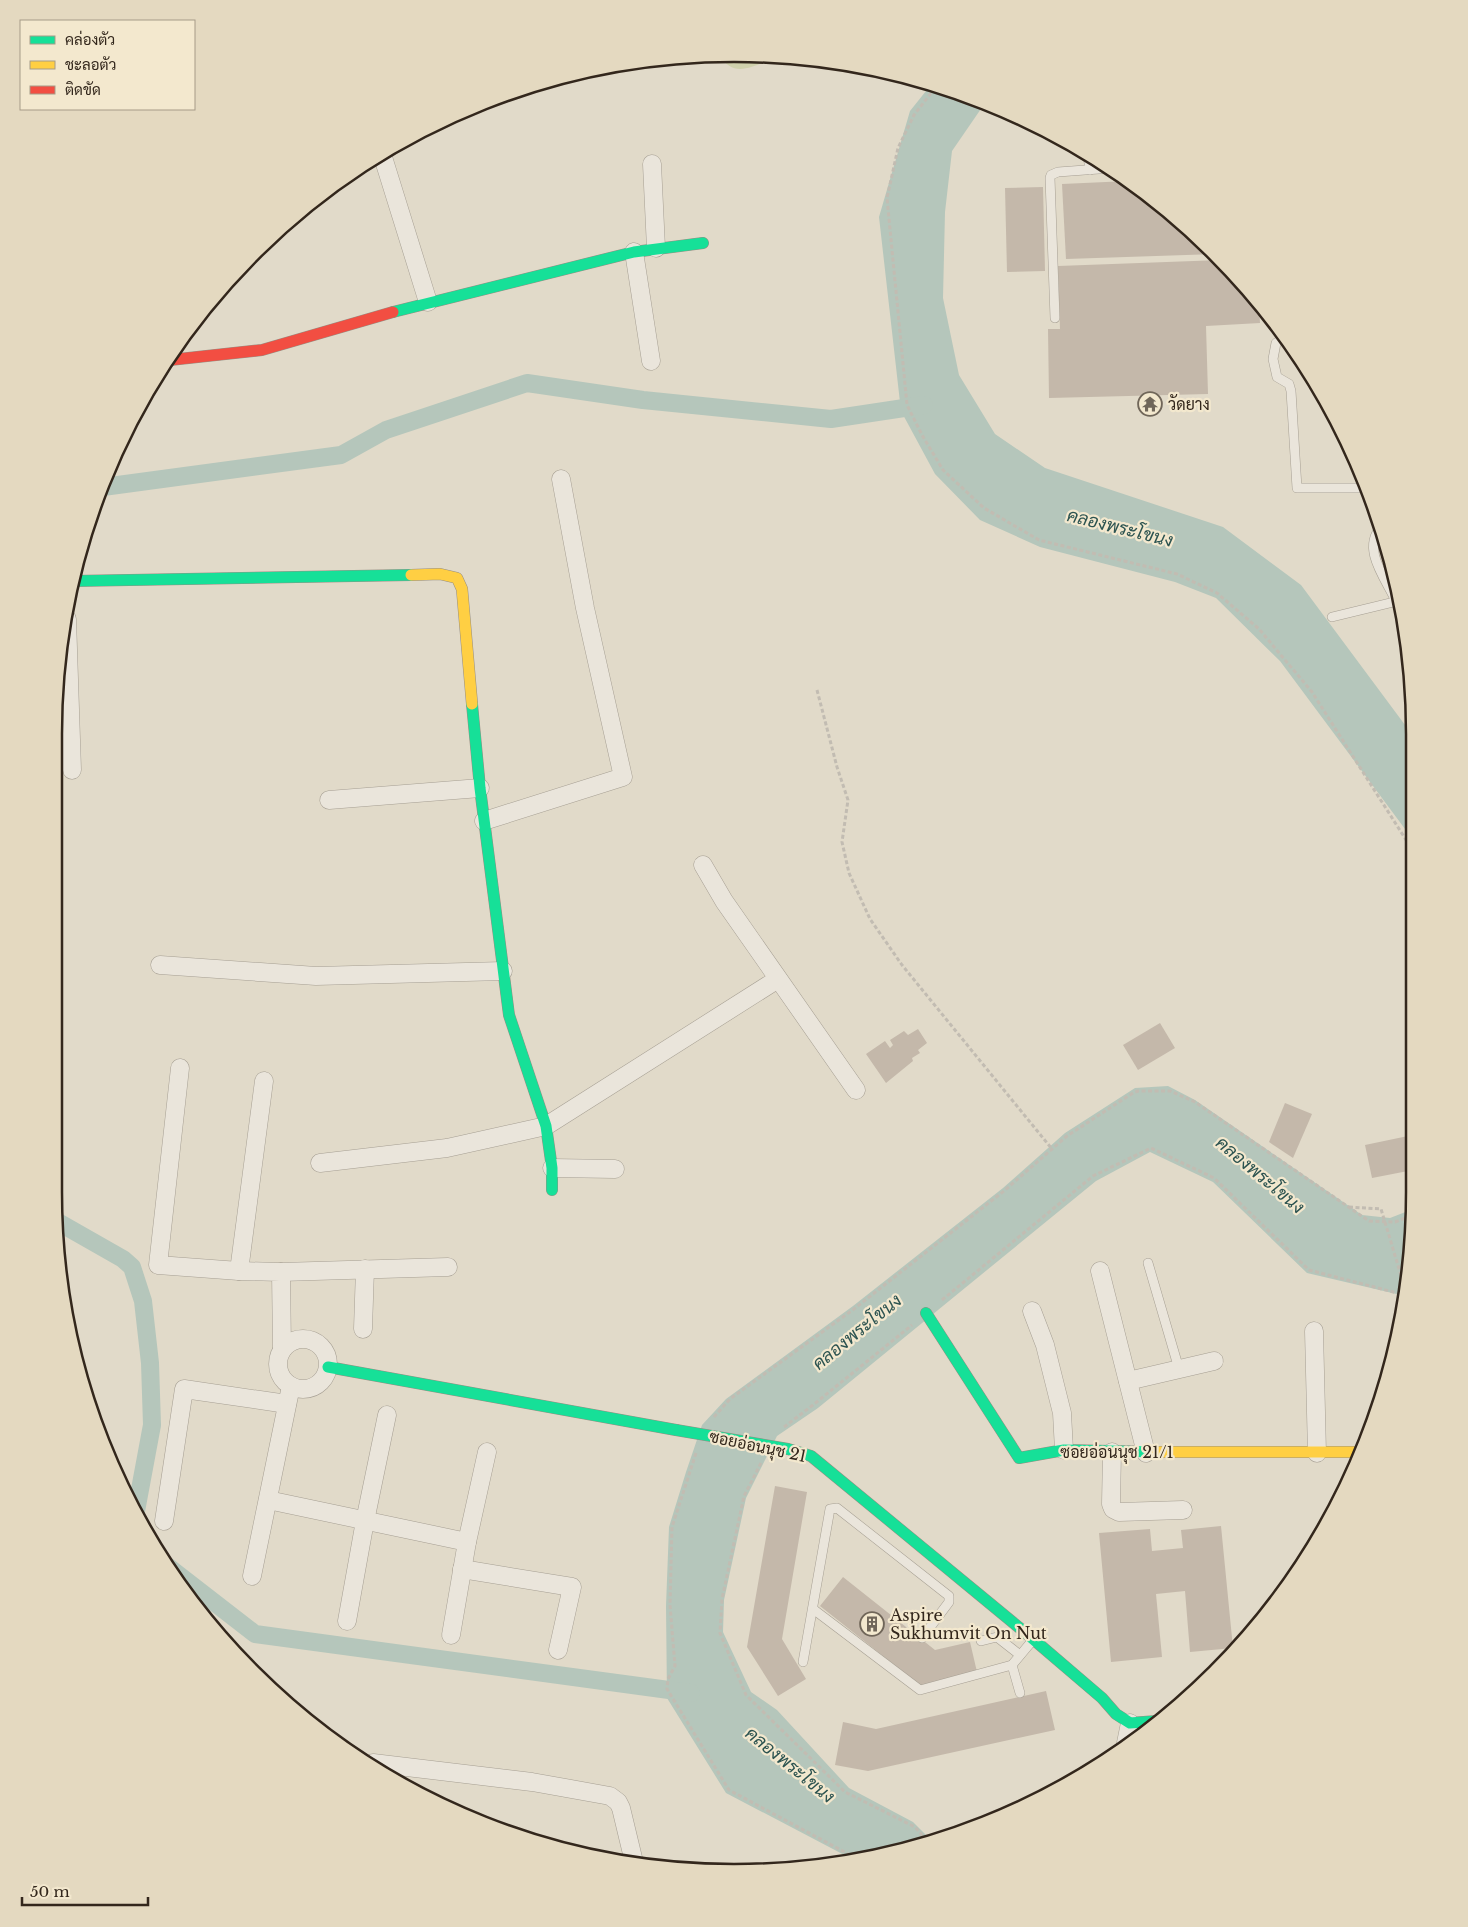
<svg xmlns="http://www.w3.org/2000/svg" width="1468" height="1927" font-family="'Libre Baskerville',Sarabun,serif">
<rect width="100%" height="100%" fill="#e1dac9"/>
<path fill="#d0d1ac" d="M 734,54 L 775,58 C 755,65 733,80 720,55 Z"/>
<g fill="#b5c6bb">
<path d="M 930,86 L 985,103 L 952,151 L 945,212 L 943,298 L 959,375 L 995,434 L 1045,468 L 1223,527 L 1301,585 L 1408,729 L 1408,833 L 1280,661 L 1216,598 L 1175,582 L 1040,547 L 980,520 L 935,474 L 901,411 L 879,217 L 910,111 Z"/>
<path d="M 1168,1086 L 1195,1100 L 1362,1215 L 1390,1218 L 1408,1211 L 1408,1282 L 1405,1296 L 1307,1273 L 1213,1182 L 1150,1152 L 1096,1181 L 818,1408 L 777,1436 L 746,1498 L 724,1600 L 723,1632 L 751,1692 L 777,1710 L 849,1788 L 913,1822 L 932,1841 L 850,1858 L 726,1793 L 667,1698 L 666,1606 L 669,1527 L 686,1472 L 702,1425 L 726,1399 L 853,1306 L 1003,1188 L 1065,1133 L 1135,1088 Z"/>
</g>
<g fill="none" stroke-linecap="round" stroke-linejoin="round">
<g stroke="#b5c6bb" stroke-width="18">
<path d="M 103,487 L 341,455 L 386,430 L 527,383 L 643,400 L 831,419 L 924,405"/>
<path d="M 58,1222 L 123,1259 L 132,1267 L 143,1301 L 150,1363 L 152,1425 L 136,1511"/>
<path d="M 166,1565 L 255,1634 L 691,1693"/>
</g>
</g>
<g fill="#c4b8aa">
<path d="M 1128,181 L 1215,253 L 1216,254 L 1066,259 L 1062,184 Z"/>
<path d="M 1043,187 L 1045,271 L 1007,272 L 1005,188 Z"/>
<path d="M 1221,260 L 1259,306 L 1260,323 L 1206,326 L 1208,394 L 1049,398 L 1048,329 L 1060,329 L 1058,266 Z"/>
<path d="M 1160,1023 L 1175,1048 L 1138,1070 L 1123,1045 Z"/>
<path d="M 918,1029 L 927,1043 L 918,1050 L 920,1053 L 912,1058 L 913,1061 L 886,1083 L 866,1054 L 885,1041 L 890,1048 L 893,1045 L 890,1040 L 904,1031 L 908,1035 Z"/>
<path d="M 1285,1103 L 1312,1114 L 1293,1158 L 1269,1142 Z"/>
<path d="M 1408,1136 L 1408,1171 L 1372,1178 L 1365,1145 Z"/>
<path d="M 775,1486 L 807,1492 L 782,1639 L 806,1679 L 778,1696 L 747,1647 Z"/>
<path d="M 1221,1526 L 1233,1648 L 1190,1652 L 1185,1591 L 1156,1594 L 1162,1657 L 1111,1662 L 1099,1533 L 1150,1529 L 1152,1551 L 1183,1548 L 1181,1530 Z"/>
<path d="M 843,1577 L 935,1650 L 970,1642 L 977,1672 L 921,1686 L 820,1606 Z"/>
<path d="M 1046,1691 L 1055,1730 L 868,1771 L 835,1765 L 843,1722 L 876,1729 Z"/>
</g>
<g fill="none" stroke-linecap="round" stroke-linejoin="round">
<g stroke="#a69f93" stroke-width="10">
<g id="lane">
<path d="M 1088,156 L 1090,170"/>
<path d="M 1055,318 L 1050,178 L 1051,175 L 1058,172 L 1112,168"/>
<path d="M 1285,338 L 1276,343 L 1273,359 L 1277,377 L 1289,384 L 1291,391 L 1297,488 L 1365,488"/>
<path d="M 1381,527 C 1361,549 1386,579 1396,601"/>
<path d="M 1332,617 L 1398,601"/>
<path d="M 1148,1263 L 1179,1369"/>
<path d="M 813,1609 L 920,1690 L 1012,1665"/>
<path d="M 981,1641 L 997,1637 L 1020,1655"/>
<path d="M 803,1662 L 830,1509 L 837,1508 L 949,1596 L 949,1602 L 922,1638"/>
<path d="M 1020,1693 L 1012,1665 L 1032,1641"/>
</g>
</g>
<g stroke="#a69f93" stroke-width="19">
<g id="street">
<path d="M 382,154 L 428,302"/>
<path d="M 652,164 L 656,248"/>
<path d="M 634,252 L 651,361"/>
<path d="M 67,619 L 72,770"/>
<path d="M 329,800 L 480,788"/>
<path d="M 484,821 L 623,777 L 585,608 L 561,479"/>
<path d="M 703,865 L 724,901 L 856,1090"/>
<path d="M 160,965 L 316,976 L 503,971"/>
<path d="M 180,1068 L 158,1265 L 239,1271 L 281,1272 L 282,1350"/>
<path d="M 320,1163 L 447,1148 L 546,1126 L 778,979"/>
<path d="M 552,1168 L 615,1169"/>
<path d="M 239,1271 L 264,1081"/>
<path d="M 1100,1271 L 1146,1453"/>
<path d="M 281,1272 L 448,1267"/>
<path d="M 1032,1311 L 1045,1345 L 1062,1413 L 1064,1450"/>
<path d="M 363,1329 L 365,1269"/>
<path d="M 1314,1331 L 1317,1453"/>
<circle cx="303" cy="1364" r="25"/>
<path d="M 1128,1381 L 1214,1361"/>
<path d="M 1112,1452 L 1111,1504 L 1113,1509 L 1119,1512 L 1183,1510"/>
<path d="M 268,1500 L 467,1542 L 487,1452"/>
<path d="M 164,1521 L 184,1389 L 287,1404"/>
<path d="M 462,1569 L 572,1587 L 558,1650"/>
<path d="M 252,1576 L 291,1386"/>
<path d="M 347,1621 L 365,1521 L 387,1415"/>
<path d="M 451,1635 L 467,1542"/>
<path d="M 1125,1748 L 1130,1723"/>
<path d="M 373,1763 L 532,1782 L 610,1796 L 618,1802 L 621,1808 L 634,1862"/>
</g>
</g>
<g stroke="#968e83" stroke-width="12">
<g id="fast">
<path d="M 393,312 L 634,252 L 703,243"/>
<path d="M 73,581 L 411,575"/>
<path d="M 472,704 L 480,788 L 509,1015 L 546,1126 L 552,1168 L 552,1190"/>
<path d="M 926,1313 L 1019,1458 L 1064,1450 L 1157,1452"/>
<path d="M 328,1367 L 676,1430"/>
<path d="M 788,1449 L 811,1456 L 1033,1639 L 1102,1698 L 1116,1714 L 1130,1723 L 1157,1721"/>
</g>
</g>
<g stroke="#968e83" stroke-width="12">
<g id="slow">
<path d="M 411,575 L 440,574 L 457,578 L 462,589 L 472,704"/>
<path d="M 1157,1452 L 1358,1452"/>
</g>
</g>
<g stroke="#968e83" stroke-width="12">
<path id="jam" d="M 170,360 L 262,350 L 393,312"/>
</g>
<g stroke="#c2bcb2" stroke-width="3" stroke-dasharray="4 2.5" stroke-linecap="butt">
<path d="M 935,88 L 914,115 L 898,148 L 887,198 L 907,405 L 922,435 L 943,470 L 984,508 L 1039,540 L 1177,574 L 1217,593 L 1259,629 L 1312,692 L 1408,843"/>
<path d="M 817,690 L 837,767 L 848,800 L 842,842 L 849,873 L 870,919 L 902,965 L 1052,1149"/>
<path d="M 1349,1207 L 1381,1209 L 1406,1292"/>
<path d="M 942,1300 L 1093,1176 L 1151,1148 L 1214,1178 L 1309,1270 L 1405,1295"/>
<path d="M 714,1417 L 730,1399 L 854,1309 L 1004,1191 L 1067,1136 L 1133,1093 L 1138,1091 L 1170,1091 L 1195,1102 L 1369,1221 L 1395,1222 L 1408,1217"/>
<path d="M 784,1427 L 813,1405 L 912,1325"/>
<path d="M 696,1453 L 672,1527 L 670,1605 L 675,1666 L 668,1679 L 667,1689 L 729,1790 L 854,1857"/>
<path d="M 761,1463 L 744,1496 L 722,1599 L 720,1633 L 746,1695 L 845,1792 L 915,1827 L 928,1842"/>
</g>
<use href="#lane" stroke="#eae5db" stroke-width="9"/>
<use href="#street" stroke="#eae5db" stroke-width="18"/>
<use href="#fast" stroke="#16e098" stroke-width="11"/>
<use href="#slow" stroke="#ffcf43" stroke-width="11"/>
<use href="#jam" stroke="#f24e42" stroke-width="11"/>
<g stroke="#968e83" stroke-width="12" stroke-linecap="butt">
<path id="fast-bridge" d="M 676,1430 L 788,1449"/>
</g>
<use href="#fast-bridge" stroke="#16e098" stroke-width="11"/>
</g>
<defs>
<g id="temple-ring" transform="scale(1.25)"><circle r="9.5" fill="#f3e8ce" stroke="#706659" stroke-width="1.5"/><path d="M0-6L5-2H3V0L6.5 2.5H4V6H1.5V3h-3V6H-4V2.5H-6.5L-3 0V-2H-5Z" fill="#706659"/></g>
<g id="building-ring" transform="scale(1.25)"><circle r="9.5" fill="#f3e8ce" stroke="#706659" stroke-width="1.5"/><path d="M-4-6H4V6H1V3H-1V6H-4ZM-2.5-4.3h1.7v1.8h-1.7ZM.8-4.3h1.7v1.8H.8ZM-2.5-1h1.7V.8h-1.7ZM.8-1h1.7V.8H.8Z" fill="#706659"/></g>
</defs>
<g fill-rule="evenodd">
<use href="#temple-ring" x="1150" y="404"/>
<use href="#building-ring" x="872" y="1624"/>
</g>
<g text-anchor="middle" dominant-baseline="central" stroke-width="4.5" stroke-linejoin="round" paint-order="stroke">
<g font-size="16" fill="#33271c" stroke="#f3e8ce" text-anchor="start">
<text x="1168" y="404">วัดยาง</text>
<text x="890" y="1615">Aspire<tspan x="890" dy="18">Sukhumvit On Nut</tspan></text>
</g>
<g font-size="16" fill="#33271c" stroke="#f3e8ce">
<text transform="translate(758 1446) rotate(12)">ซอยอ่อนนุช 21</text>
<text x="1117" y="1452">ซอยอ่อนนุช 21/1</text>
</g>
<g font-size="18" font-style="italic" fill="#2c5350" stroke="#f3e8ce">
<text transform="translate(1120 528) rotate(14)">คลองพระโขนง</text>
<text transform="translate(1260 1175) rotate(40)">คลองพระโขนง</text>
<text transform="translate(857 1332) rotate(-39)">คลองพระโขนง</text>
<text transform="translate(790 1765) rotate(39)">คลองพระโขนง</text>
</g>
</g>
<path d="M0 0H1468V1927H0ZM734 62H734A672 672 0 0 1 1406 734V1192A672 672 0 0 1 734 1864H734A672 672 0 0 1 62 1192V734A672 672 0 0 1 734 62Z" fill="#e4d9c0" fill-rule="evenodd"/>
<path fill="none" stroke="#33271c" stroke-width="2.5" d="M734 62H734A672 672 0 0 1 1406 734V1192A672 672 0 0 1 734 1864H734A672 672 0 0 1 62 1192V734A672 672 0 0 1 734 62Z"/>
<rect x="20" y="20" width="175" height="90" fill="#f3e8ce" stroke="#a69b87"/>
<rect x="30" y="36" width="25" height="8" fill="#16e098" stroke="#a69b87"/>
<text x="65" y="45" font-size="15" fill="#33271c">คล่องตัว</text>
<rect x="30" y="61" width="25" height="8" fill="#ffcf43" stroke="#a69b87"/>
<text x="65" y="70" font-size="15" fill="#33271c">ชะลอตัว</text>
<rect x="30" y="86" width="25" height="8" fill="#f24e42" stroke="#a69b87"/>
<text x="65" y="95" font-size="15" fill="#33271c">ติดขัด</text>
<path d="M22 1897v8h126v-8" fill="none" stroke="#33271c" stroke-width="2.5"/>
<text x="30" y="1897" font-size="15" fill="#33271c" stroke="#f3e8ce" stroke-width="4" paint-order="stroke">50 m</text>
</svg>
